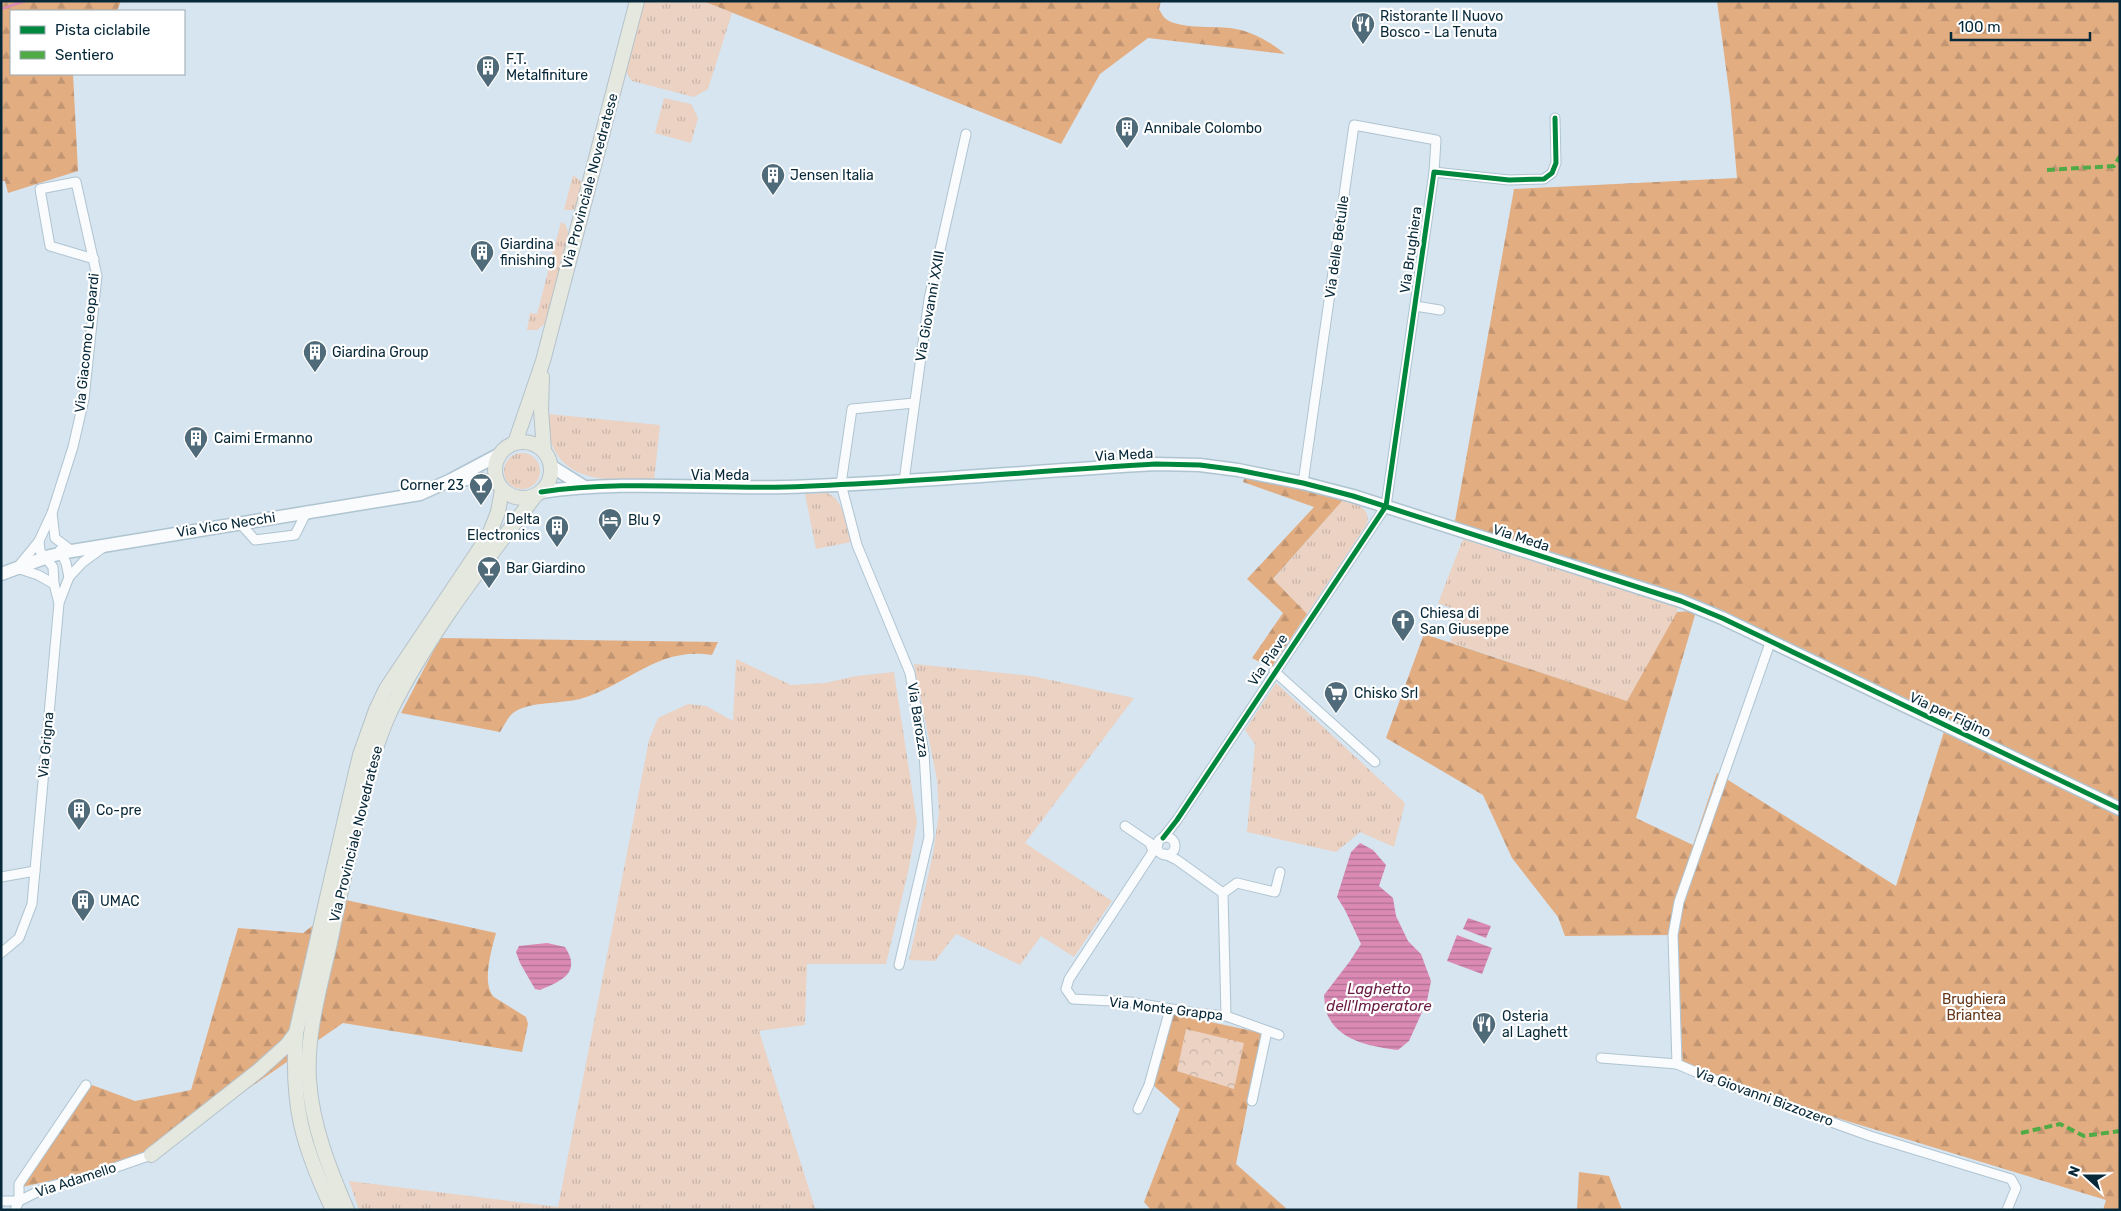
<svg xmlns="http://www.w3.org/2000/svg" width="2121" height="1211" font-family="Rubik,sans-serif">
<defs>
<pattern id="grass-tufts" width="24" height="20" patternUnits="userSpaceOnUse" patternTransform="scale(1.25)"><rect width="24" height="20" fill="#ebd2c3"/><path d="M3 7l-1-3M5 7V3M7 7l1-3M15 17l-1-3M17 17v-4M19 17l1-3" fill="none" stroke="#c8b4a8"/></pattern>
<pattern id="forest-firs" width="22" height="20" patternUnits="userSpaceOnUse" patternTransform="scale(1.25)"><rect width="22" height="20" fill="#e3ad82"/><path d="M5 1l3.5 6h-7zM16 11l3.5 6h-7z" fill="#c19571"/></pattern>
<pattern id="park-crowns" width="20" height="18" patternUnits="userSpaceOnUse" patternTransform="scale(1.25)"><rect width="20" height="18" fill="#ebd2c3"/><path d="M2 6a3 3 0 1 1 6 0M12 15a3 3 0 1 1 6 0" fill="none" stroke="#c8b4a8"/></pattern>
<pattern id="water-rules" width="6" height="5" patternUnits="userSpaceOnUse" patternTransform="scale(1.25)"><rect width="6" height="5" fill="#db8ab4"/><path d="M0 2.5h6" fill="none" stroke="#b07193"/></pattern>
</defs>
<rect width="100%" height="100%" fill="#d6e5f0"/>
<g fill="url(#grass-tufts)">
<path d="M 644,1 L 703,1 L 732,13 L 708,89 L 694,97 L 632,81 C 630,78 627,75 626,71 C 624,55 639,18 644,1 Z"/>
<path d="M 664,98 L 691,104 L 698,118 L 691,143 L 655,133 Z"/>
<path d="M 573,175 L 582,182 L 576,207 L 573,210 L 564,210 Z"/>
<path d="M 561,222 L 565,224 L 569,234 L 547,322 L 537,330 L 527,330 L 530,313 L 537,314 Z"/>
<path d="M 548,414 L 660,425 L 654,481 C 617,480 560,485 550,437 C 549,429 549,421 548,414 Z"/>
<circle cx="522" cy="471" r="18"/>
<path d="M 827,493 C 844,499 847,527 851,542 L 816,549 L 805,494 Z"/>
<path d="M 1343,500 C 1356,504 1371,507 1367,524 L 1307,614 L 1273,580 Z"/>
<path d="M 1463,539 L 1678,607 L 1677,612 L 1627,701 L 1450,642 L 1461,612 L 1438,603 Z"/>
<path d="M 736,659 L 791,685 L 825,683 L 856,676 L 894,672 L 917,822 L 909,868 L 886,964 L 807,964 L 805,1025 L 759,1031 L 815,1208 L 824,1210 L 359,1210 L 349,1181 L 558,1207 L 649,740 L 658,718 L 688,704 L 706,706 L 733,721 Z"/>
<path d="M 914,664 L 1032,676 L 1134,698 L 1025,843 L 1112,901 L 1074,957 L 1041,936 L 1020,965 L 956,934 L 935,961 L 909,960 L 933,854 L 939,812 L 937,780 Z"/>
<path d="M 1276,683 L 1405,803 L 1394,847 L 1360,832 L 1336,852 L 1247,832 L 1255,744 L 1245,730 Z"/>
</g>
<g fill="url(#forest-firs)">
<path d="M 1,1 L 121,1 L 117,11 L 11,11 L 11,74 L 73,74 L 78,171 L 8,193 L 5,181 L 1,181 Z"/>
<path d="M 703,1 L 1161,1 L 1159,9 C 1161,12 1163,17 1166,19 C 1178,29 1214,26 1230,28 C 1252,31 1269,41 1285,54 L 1148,38 L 1100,74 L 1061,144 Z"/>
<path d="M 1717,1 L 2120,1 L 2120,806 L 1752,629 L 1470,530 L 1455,521 L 1514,189 L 1737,178 L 1730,98 Z"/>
<path d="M 1245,476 L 1343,500 L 1273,579 L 1307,614 L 1271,668 L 1252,658 L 1283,613 L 1247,579 L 1314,507 L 1243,482 Z"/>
<path d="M 1690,611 L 1695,615 L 1636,818 L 1693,845 L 1717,773 L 1896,886 L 1946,725 L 2120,809 L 2120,1210 L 2103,1210 L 2106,1200 L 1683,1071 L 1677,931 L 1673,935 L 1565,936 L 1558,917 L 1512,858 L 1483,795 L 1386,738 L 1424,634 L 1627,701 L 1677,612 Z"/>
<path d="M 440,638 L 718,642 L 712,655 C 658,646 628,685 580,699 C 562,704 528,701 513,713 C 508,717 504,726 500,732 L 401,713 Z"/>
<path d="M 346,900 L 496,933 C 492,948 481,984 494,997 L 526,1017 L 528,1024 L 522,1052 L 343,1023 L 147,1159 L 22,1187 L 92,1085 L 135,1101 L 191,1090 L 238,928 L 303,933 Z"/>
<path d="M 1173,1014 L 1262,1033 L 1236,1164 L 1288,1210 L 1151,1210 L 1144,1202 L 1180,1109 L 1153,1085 Z"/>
<path d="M 1579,1172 L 1609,1176 L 1622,1210 L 1577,1210 Z"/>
</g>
<path fill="url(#park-crowns)" d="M 1186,1029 L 1244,1043 L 1234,1089 L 1177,1071 Z"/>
<g fill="url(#water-rules)">
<path d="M 1360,843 L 1373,850 L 1386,865 L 1379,886 L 1393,898 L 1396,916 L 1408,941 L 1421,954 L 1431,981 L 1427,1001 L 1409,1041 L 1398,1050 C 1374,1047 1342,1042 1329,1018 C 1325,1011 1325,1003 1324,995 L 1350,961 L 1361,944 L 1345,910 L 1337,897 L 1351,852 Z"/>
<path d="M 1468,918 L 1491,926 L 1486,938 L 1463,929 Z"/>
<path d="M 1457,935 L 1492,948 L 1482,974 L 1447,961 Z"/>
<path d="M 547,943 L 565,947 C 582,973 561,981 540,990 L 535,989 L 520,963 L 516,952 L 519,946 Z"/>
</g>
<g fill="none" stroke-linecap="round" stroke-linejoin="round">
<path stroke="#db8ab4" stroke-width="2.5" d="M 1,9 L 25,1"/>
<g stroke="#afc4d1" stroke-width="11">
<g id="street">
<path d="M 1415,306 L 1440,310"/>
<path d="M 904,481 L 929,299 L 966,134"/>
<path d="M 1303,483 L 1354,125 L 1436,140 L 1434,172"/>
<path d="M 52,513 L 55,538 L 72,551"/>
<path d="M 239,522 L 255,540 L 295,535 L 307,511"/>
<path d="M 39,541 L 40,551 L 53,567 L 54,584"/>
<path d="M 60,550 L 66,563 L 69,577"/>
<path d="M 59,603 L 54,584 L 38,575 L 17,568 L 39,541 L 52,513 L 73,447 L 84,399 L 97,276 L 76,182 L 40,189 L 50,246 L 94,259"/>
<path d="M 1770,643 L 1679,902 L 1673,935 L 1677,1064 L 1712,1079 L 1870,1136 L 2011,1179 L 2016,1188 L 2007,1210"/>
<path d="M 1274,671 L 1375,762"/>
<path d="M 1125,826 L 1150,843 L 1153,852"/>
<circle cx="1166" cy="846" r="9"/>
<path d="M 1163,838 L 1177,820 L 1386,506 L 1434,172 L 1509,180 L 1544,179 L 1552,173 L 1556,163 L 1555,118"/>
<path d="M 1158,844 L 1069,979 L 1066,989 L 1073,999 L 1130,1002 L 1195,1013 L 1226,1016 L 1279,1035"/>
<path d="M 1165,854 L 1177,860 L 1223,893 L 1226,1016"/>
<path d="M 1,877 L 35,871"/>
<path d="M 1223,893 L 1237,883 L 1275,892 L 1280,872"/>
<path d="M 1,953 L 19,938 L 32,904 L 59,603 L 69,577 L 83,562 L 105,546"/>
<path d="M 899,965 L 929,837 L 924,753 L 910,673 L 857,545 L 841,484 L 852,409 L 914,403"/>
<path d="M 1601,1058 L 1677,1064"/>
<path d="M 1252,1101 L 1267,1031"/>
<path d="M 1138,1109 L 1149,1085 L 1170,1009"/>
<path d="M 1,1201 L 19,1201 L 47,1187 L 91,1176 L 151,1155"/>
<path d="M 15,1210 L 19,1201 L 19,1184 L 86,1085"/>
</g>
</g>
<g stroke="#afc4d1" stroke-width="15">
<g id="secondary">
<path d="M 551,466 L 583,486"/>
<path d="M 459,480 L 475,478 L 498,484"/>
<path d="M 541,492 C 622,480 705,489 786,487 C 910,483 1033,471 1156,464 L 1200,465 L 1238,470 L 1303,483 L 1353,496 L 1681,601 L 1722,618 L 2120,809"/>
<path d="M 1,574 L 50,556 L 72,551 L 420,494 L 451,480 L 500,454"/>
</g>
</g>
<g stroke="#b6c2ca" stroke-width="16">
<g id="primary">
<path d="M 542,377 L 541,409 L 544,451"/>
<circle cx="523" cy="470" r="28"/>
<path d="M 515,443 L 543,361 L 637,1"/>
<path d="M 151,1155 L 258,1071 L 287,1045 L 296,1033"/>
<path d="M 333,1210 C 302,1145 291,1105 296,1033 L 351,793 L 360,755 L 376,710 L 386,689 L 489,535 L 498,512 L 502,490"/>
<path d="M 347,1210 C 329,1168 312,1125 309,1080 C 306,1032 321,984 331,938 C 339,898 348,859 357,820 C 366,783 374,747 390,712 C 428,634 483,565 535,496"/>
</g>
</g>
<use href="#street" stroke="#f9fbfd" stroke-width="9"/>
<use href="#secondary" stroke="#f9fbfd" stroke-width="12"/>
<use href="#primary" stroke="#e4e8de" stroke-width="14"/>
<g stroke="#50aa46" stroke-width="4" stroke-dasharray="8 4" stroke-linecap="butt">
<path d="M 2047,170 L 2114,166 L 2120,156"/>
<path d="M 2021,1133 L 2060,1124 L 2084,1136 L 2120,1131"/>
</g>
<g stroke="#fff" stroke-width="8">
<g id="cycleway">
<path d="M 541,492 C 622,480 705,489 786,487 C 910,483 1033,471 1156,464 L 1200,465 L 1238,470 L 1303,483 L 1353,496 L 1681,601 L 1722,618 L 2120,809"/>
<path d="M 1163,838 L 1177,820 L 1386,506 L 1434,172 L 1509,180 L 1544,179 L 1552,173 L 1556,163 L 1555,118"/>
</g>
</g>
<use href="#cycleway" stroke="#00873e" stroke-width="5"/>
</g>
<defs>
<g id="restaurant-pin" transform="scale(1.25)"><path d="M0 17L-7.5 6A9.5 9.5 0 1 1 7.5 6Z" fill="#4f6a78" stroke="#fff"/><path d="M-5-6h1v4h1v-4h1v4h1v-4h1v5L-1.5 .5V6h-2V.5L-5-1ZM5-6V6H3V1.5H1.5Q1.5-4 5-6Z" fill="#fff"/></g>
<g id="building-pin" transform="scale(1.25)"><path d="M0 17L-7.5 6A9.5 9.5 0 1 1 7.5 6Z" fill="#4f6a78" stroke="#fff"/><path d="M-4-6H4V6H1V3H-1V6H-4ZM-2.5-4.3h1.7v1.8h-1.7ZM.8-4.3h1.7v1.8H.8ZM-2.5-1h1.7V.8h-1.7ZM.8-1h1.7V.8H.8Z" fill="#fff"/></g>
<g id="bar-pin" transform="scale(1.25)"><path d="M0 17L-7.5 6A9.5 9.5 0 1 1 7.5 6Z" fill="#4f6a78" stroke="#fff"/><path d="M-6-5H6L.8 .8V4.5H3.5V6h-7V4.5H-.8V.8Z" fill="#fff"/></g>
<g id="hotel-pin" transform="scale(1.25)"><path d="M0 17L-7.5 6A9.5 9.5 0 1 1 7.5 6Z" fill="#4f6a78" stroke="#fff"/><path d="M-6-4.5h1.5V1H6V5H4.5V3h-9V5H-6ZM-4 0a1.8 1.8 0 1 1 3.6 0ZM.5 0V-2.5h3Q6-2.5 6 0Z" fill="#fff"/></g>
<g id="church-pin" transform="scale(1.25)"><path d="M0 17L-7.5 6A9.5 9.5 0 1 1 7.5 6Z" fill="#4f6a78" stroke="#fff"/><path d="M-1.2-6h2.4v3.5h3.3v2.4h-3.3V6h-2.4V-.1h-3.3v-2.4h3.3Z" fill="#fff"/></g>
<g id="supermarket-pin" transform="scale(1.25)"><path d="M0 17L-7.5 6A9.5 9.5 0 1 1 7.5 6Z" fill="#4f6a78" stroke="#fff"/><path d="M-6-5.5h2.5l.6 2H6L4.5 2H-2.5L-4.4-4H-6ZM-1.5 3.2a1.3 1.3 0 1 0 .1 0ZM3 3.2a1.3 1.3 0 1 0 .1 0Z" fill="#fff"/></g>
</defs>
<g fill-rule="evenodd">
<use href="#restaurant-pin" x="1363" y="24"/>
<use href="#building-pin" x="488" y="67"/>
<use href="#building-pin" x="1127" y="128"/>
<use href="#building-pin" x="773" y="175"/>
<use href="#building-pin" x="482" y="252"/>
<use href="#building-pin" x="315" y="352"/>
<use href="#building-pin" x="196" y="438"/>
<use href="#bar-pin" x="481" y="485"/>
<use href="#hotel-pin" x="610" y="520"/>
<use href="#building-pin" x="557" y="527"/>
<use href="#bar-pin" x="489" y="568"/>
<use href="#church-pin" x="1403" y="621"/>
<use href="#supermarket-pin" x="1336" y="693"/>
<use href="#building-pin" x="79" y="810"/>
<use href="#building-pin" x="83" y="901"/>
<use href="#restaurant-pin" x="1484" y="1024"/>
</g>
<g text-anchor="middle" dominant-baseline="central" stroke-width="4.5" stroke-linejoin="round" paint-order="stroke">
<g font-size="14" fill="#062838" stroke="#fff" text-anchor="start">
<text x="1380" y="16">Ristorante Il Nuovo<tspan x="1380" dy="16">Bosco - La Tenuta</tspan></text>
<text x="506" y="59">F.T.<tspan x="506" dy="16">Metalfiniture</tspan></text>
<text x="1144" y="128">Annibale Colombo</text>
<text x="790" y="175">Jensen Italia</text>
<text x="500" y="244">Giardina<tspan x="500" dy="16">finishing</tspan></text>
<text x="332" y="352">Giardina Group</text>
<text x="214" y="438">Caimi Ermanno</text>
<text x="464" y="485" text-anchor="end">Corner 23</text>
<text x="540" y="519" text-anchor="end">Delta<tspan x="540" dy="16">Electronics</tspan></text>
<text x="628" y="520">Blu 9</text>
<text x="506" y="568">Bar Giardino</text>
<text x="1420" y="613">Chiesa di<tspan x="1420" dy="16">San Giuseppe</tspan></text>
<text x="1354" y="693">Chisko Srl</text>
<text x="96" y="810">Co-pre</text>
<text x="100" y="901">UMAC</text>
<text x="1502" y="1016">Osteria<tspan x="1502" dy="16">al Laghett</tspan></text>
</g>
<g font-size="14" fill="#062838" stroke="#fff">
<text transform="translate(590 181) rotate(-75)">Via Provinciale Novedratese</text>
<text transform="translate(1337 247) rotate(-82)">Via delle Betulle</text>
<text transform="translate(1411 250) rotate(-82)">Via Brughiera</text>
<text transform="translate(930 306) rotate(-80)">Via Giovanni XXIII</text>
<text transform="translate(87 343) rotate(-84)">Via Giacomo Leopardi</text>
<text transform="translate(1124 455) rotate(-3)">Via Meda</text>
<text x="720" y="475">Via Meda</text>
<text transform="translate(226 525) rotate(-9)">Via Vico Necchi</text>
<text transform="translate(1521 538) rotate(18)">Via Meda</text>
<text transform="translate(1268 660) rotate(-56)">Via Piave</text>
<text transform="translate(1950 715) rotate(25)">Via per Figino</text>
<text transform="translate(918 720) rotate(81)">Via Barozza</text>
<text transform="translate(46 745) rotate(-85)">Via Grigna</text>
<text transform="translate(356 834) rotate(-76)">Via Provinciale Novedratese</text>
<text transform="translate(1166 1009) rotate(7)">Via Monte Grappa</text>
<text transform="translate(1764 1097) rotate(20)">Via Giovanni Bizzozero</text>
<text transform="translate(76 1180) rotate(-18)">Via Adamello</text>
</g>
<g font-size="14" fill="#643718" stroke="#fff">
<text x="1974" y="999">Brughiera<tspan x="1974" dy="16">Briantea</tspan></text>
</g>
<g font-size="15" font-style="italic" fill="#681b42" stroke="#fff">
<text x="1379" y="989">Laghetto<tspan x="1379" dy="17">dell'Imperatore</tspan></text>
</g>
</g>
<rect width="2121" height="1211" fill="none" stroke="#062838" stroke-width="5"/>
<rect x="10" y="10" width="175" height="65" fill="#ffffff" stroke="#9ba9af"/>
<rect x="20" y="26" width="25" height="8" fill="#00873e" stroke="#9ba9af"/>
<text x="55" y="35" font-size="15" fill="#062838">Pista ciclabile</text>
<rect x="20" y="51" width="25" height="8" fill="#50aa46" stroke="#9ba9af"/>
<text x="55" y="60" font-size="15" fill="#062838">Sentiero</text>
<g transform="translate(2086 1176) rotate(291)" stroke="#ffffff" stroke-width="4" paint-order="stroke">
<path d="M0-4L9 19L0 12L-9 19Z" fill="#062838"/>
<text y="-8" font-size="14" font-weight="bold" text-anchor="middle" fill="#062838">N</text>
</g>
<path d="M1951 32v8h139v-8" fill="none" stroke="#062838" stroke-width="2.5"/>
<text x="1958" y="32" font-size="15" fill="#062838" stroke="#ffffff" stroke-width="4" paint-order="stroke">100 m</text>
</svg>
